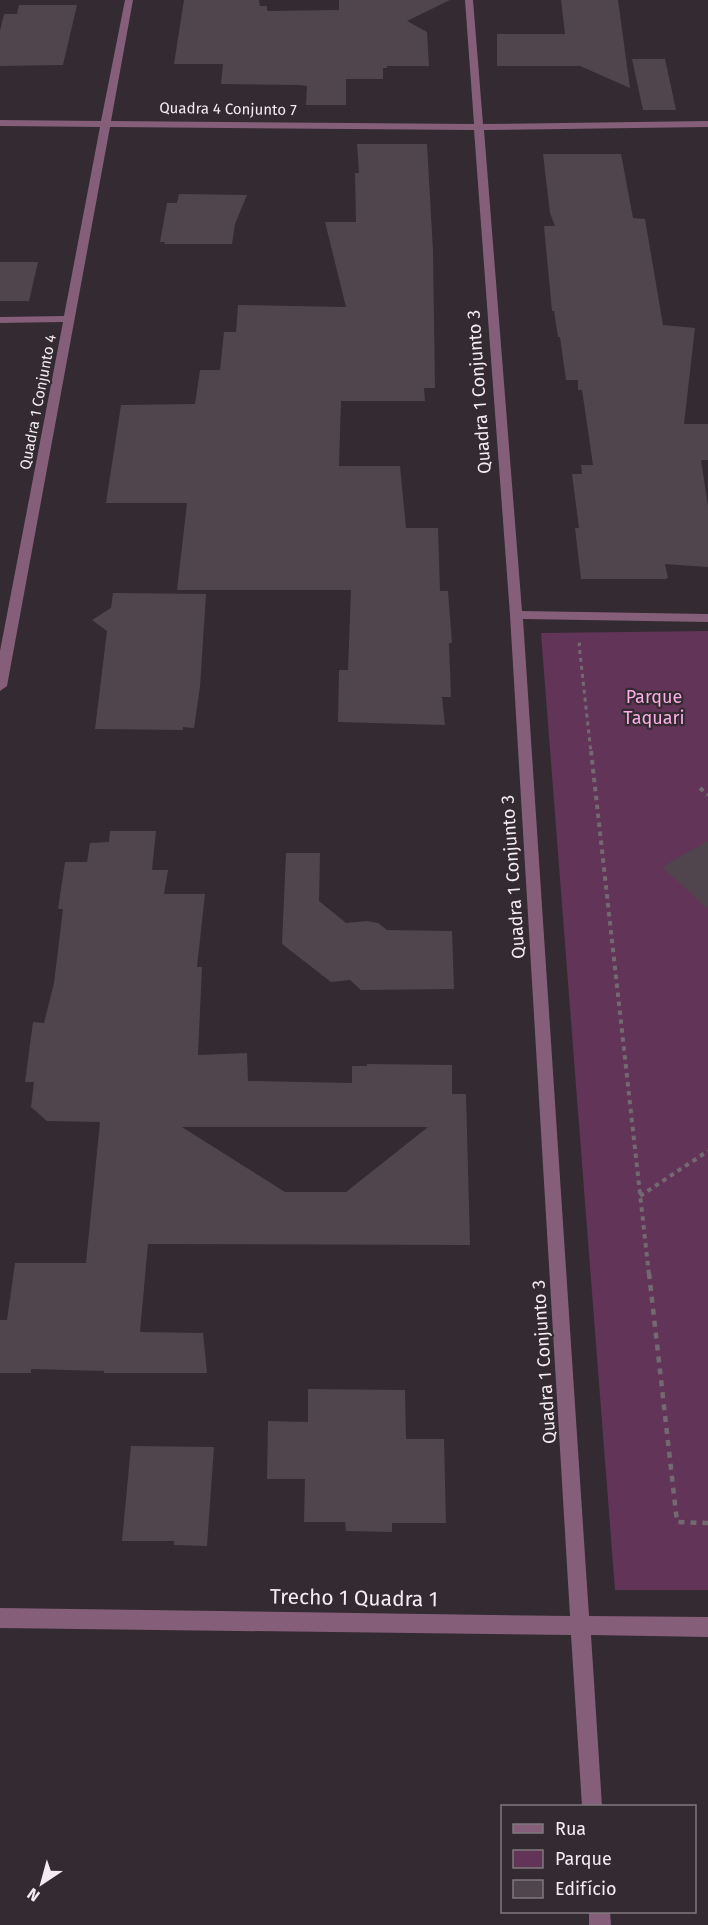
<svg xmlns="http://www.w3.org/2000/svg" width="708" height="1925" font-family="'Fira Sans',sans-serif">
<rect width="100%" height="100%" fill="#342a31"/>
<path fill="#623457" d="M 708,631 L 708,1590 L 615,1590 L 541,633 Z"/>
<g fill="#50454d" fill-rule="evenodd">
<path d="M 184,0 L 259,0 L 260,6 L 267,6 L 267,11 L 339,10 L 339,0 L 450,0 L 407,21 L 427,32 L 429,66 L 387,66 L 387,68 L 383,68 L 383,79 L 346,79 L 346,105 L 306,105 L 307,86 L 300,85 L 221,84 L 223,64 L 174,64 Z"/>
<path d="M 561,0 L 618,0 L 630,88 L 580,66 L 497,66 L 497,34 L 565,34 Z"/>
<path d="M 19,5 L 77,5 L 63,65 L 0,66 L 0,31 L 4,14 L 17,14 Z"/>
<path d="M 632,59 L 665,59 L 676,110 L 643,110 Z"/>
<path d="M 357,144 L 427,144 L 433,251 L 435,388 L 424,388 L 425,401 L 341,401 L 339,466 L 400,466 L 406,528 L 438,528 L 440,591 L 448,591 L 452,643 L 449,643 L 451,697 L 442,697 L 445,725 L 338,722 L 339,670 L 348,670 L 351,590 L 177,590 L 187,503 L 106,503 L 121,405 L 195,404 L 200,370 L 220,370 L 224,332 L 236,332 L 238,305 L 346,307 L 325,222 L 356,222 L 355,173 L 359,173 Z"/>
<path d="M 543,154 L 621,154 L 633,218 L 645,219 L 663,325 L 695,328 L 684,424 L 708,424 L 708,460 L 701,460 L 708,506 L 708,567 L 665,564 L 668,578 L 665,579 L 581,579 L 575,528 L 579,528 L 572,474 L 582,474 L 581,465 L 593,465 L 582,390 L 578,390 L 578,380 L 566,380 L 560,337 L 558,337 L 554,311 L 552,311 L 544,226 L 555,226 L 550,213 Z"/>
<path d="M 179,194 L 247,195 L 235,224 L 232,244 L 164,244 L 165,242 L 160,242 L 167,203 L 177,203 Z"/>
<path d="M 0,262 L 38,262 L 29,301 L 0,301 Z"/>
<path d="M 113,593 L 206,594 L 200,687 L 194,728 L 183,727 L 183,730 L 95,729 L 107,631 L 92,620 L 111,608 Z"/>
<path d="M 110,831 L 156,831 L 152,870 L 168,870 L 164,894 L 205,894 L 197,967 L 202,967 L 198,1055 L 247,1053 L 248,1081 L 352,1083 L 352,1066 L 367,1066 L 367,1064 L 452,1065 L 452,1094 L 466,1094 L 470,1245 L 148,1244 L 140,1332 L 203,1333 L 207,1373 L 104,1373 L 104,1371 L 31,1369 L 31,1373 L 0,1373 L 0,1320 L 7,1320 L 15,1263 L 86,1263 L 100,1122 L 47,1121 L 31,1107 L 34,1082 L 25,1082 L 33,1022 L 44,1023 L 54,983 L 63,909 L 58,909 L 65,862 L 87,862 L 90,843 L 109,842 ZM 182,1127 L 428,1127 L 346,1192 L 285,1192 Z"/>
<path d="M 708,841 L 708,909 L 662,867 Z"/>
<path d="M 286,853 L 320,853 L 319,901 L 346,923 L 367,921 L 378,923 L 387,930 L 452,931 L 454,989 L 361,990 L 350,980 L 331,982 L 282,944 Z"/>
<path d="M 308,1389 L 405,1390 L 406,1439 L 444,1439 L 446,1523 L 392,1523 L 392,1532 L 346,1531 L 345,1522 L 304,1522 L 305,1479 L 267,1479 L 268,1421 L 308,1422 Z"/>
<path d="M 131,1446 L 214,1447 L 207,1546 L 174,1545 L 174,1541 L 122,1541 Z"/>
</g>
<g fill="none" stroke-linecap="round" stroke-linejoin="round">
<path stroke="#736a71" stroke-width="3" stroke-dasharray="4 4" stroke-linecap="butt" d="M 581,644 L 579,644 L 591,753"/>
<g stroke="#736a71" stroke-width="4" stroke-dasharray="4.5 4.5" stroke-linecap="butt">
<path d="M 591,751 L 649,1275"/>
<path d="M 700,788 L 708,795"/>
<path d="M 640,1196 L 708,1151"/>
</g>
<path stroke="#736a71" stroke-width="4.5" stroke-dasharray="6 6" stroke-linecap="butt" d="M 649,1273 L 677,1522 L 708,1523"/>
<g fill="#855e7a" fill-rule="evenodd">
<path d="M 125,0 L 133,0 L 111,121 L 474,124 L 465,0 L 473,0 L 483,124 L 708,121 L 708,127 L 484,130 L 522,611 L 708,614 L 708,622 L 523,619 L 589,1616 L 708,1617 L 708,1637 L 591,1635 L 602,1806 L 582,1806 L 571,1635 L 0,1628 L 0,1608 L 570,1616 L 510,615 L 474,130 L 110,127 L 7,686 L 0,691 L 0,651 L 63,322 L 0,323 L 0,317 L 64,316 L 100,127 L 0,126 L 0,120 L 101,121 Z"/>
<path d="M 589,1912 L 610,1912 L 611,1925 L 589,1925 Z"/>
</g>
</g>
<g text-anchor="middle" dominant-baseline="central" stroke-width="4.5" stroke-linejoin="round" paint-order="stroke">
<g font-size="15" fill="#f3ecf1" stroke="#342a31">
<text transform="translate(228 109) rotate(1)">Quadra 4 Conjunto 7</text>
<text transform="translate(38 402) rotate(-79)">Quadra 1 Conjunto 4</text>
</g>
<g font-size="18" fill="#f3ecf1" stroke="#342a31">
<text transform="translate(479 392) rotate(-94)">Quadra 1 Conjunto 3</text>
<text transform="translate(513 877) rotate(-94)">Quadra 1 Conjunto 3</text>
<text transform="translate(544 1362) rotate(-94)">Quadra 1 Conjunto 3</text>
</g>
<g font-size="18" fill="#faaee5" stroke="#342a31">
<text x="654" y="697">Parque<tspan x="654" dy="21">Taquari</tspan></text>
</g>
<g font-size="21" fill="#f3ecf1" stroke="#342a31">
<text transform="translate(354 1598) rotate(1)">Trecho 1 Quadra 1</text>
</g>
</g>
<rect x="501" y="1805" width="195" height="108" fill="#342a31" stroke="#80787e" stroke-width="1.5"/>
<rect x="513" y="1824" width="30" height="9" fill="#855e7a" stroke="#80787e" stroke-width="1.5"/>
<text x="555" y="1835" font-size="18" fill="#f3ecf1">Rua</text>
<rect x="513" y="1850" width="30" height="18" fill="#623457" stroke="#80787e" stroke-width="1.5"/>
<text x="555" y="1865" font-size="18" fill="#f3ecf1">Parque</text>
<rect x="513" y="1880" width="30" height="18" fill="#50454d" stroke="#80787e" stroke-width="1.5"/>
<text x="555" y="1895" font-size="18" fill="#f3ecf1">Edifício</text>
<g transform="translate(42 1883) rotate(216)" stroke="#342a31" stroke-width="4.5" paint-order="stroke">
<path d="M0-4.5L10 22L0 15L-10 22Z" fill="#f3ecf1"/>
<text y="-9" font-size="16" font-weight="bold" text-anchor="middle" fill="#f3ecf1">N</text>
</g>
</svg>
